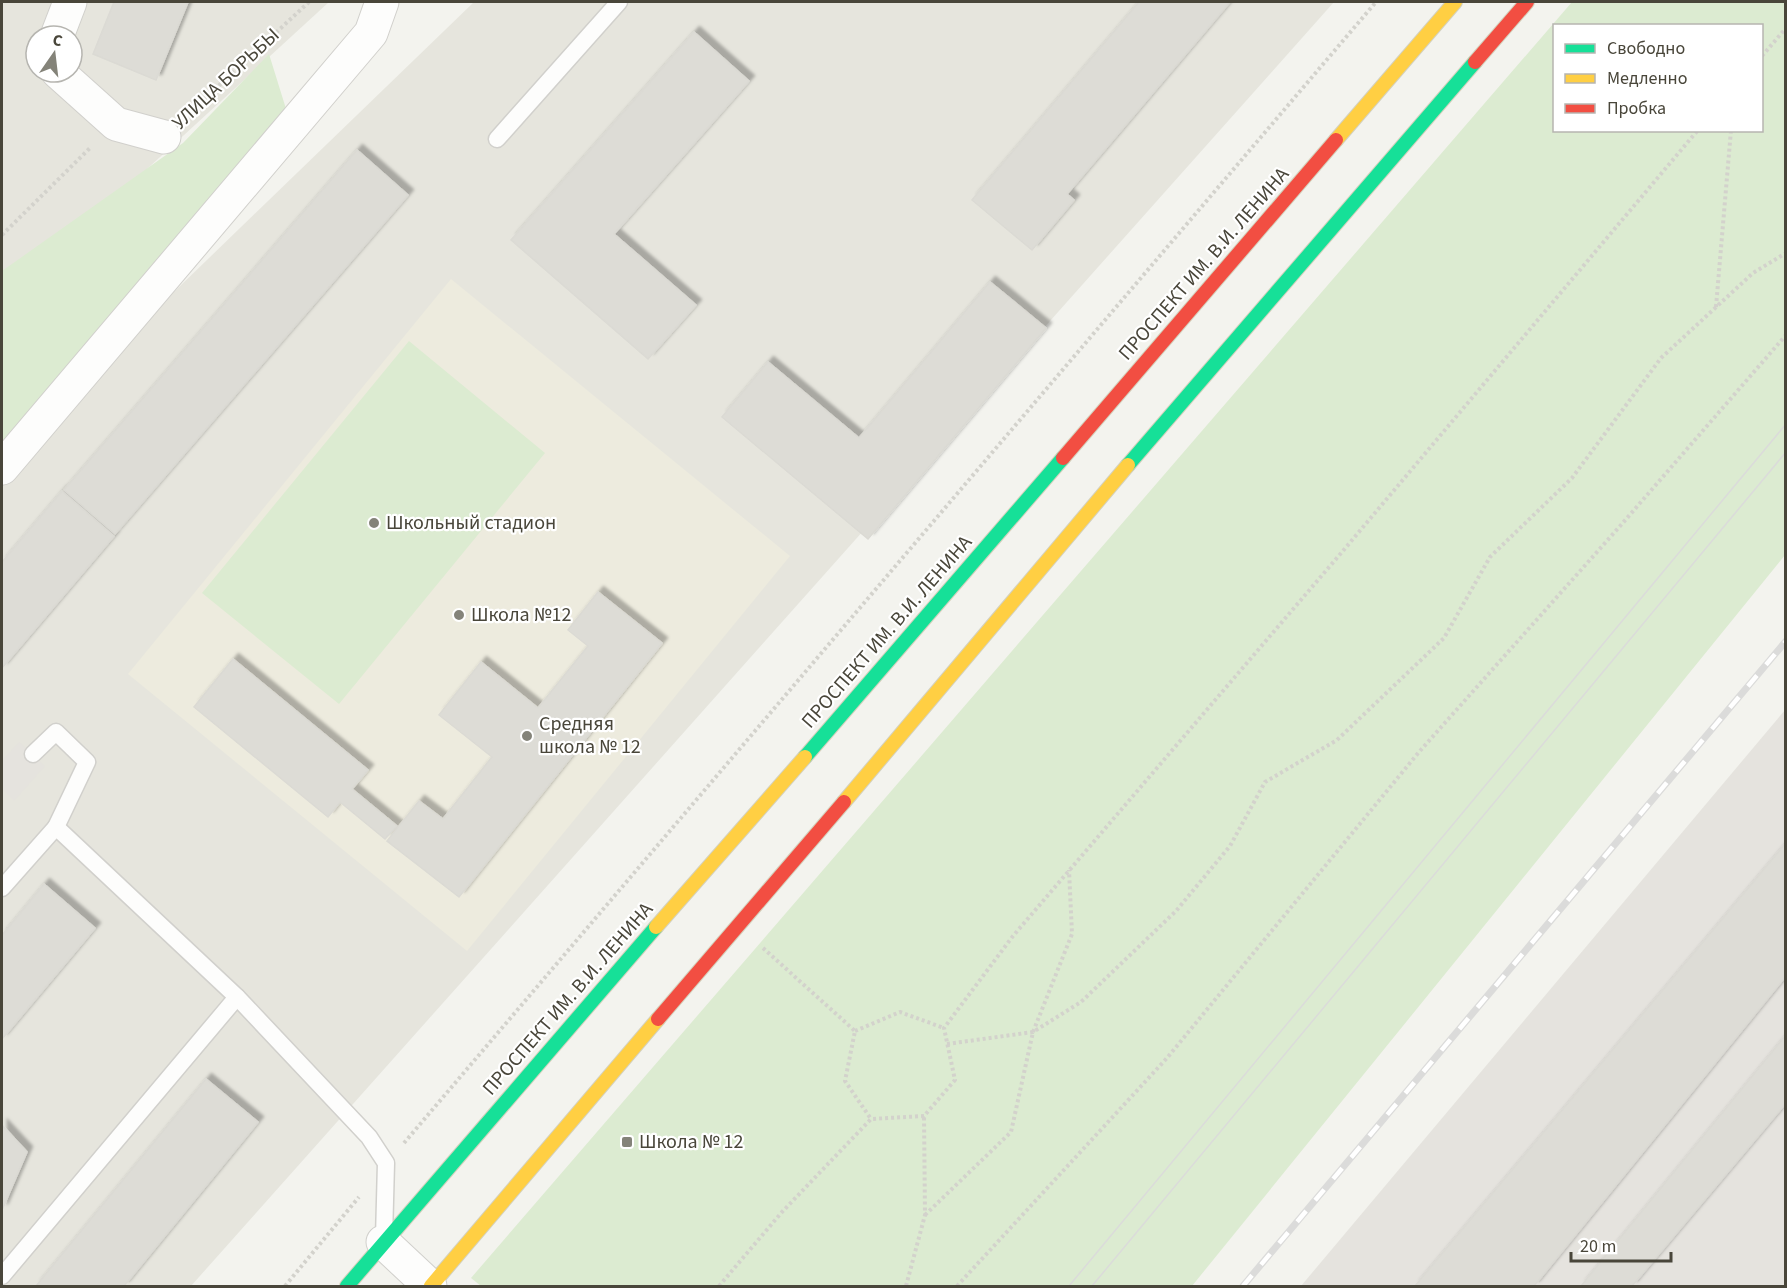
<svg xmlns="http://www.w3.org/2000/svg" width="1787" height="1288" font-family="'Source Sans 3',sans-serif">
<defs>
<filter id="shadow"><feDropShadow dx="5.5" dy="-5.5" stdDeviation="1.5" flood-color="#0004"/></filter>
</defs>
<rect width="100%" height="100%" fill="#f3f3ee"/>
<g fill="#e6e5dd" fill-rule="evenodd">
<path d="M 2,2 L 329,2 L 2,302 ZM 36,36 L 72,36 L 72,72 L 36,72 Z"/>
<path d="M 474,2 L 1334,2 L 191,1286 L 2,1286 L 2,458 Z"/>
</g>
<g fill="#e5e3de">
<path d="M 1785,710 L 1785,1286 L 1301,1286 Z"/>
<path d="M 19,742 L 45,766 L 14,801 L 2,789 L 2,761 Z"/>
</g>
<path fill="#edebde" d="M 451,279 L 790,556 L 467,951 L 128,674 Z"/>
<g fill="#dcebd1" fill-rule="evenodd">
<path d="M 1572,2 L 1785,2 L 1785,555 L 1192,1286 L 481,1286 L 471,1278 ZM 1554,26 L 1762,26 L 1762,130 L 1554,130 Z"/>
<path d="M 269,54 L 287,112 L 2,448 L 2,271 L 183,143 Z"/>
<path d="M 409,341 L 545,453 L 339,704 L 202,593 Z"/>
</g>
<g fill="#dddcd6" stroke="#dbdad4" stroke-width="1.5" filter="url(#shadow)">
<path d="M 114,2 L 188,2 L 156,80 L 93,54 Z"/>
<path d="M 1139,2 L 1230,2 L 1067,194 L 1074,200 L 1032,250 L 972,200 Z"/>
<path d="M 694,32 L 749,81 L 614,234 L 696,305 L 648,359 L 511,240 Z"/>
<path d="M 357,150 L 408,195 L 115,534 L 64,490 Z"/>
<path d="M 990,282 L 1046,328 L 868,539 L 722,417 L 768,362 L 859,438 Z"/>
<path d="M 62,491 L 114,536 L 2,668 L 2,562 Z"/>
<path d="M 598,592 L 662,643 L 459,897 L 387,841 L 419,801 L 443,819 L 492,757 L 439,715 L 481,662 L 538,708 L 588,646 L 568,630 Z"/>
<path d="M 233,659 L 368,770 L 352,789 L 397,826 L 385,839 L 340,802 L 328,817 L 194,707 Z"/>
<path d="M 1786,843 L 1786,976 L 1534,1286 L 1415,1286 Z"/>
<path d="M 44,884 L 95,928 L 2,1039 L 2,935 Z"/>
<path d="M 1786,1035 L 1786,1103 L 1632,1286 L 1581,1286 Z"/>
<path d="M 206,1079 L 258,1122 L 124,1286 L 36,1286 Z"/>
<path d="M 2,1125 L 27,1152 L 2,1210 Z"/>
</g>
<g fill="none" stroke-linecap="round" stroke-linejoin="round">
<g stroke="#d1d0cc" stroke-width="19">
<g id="lane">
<path d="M 497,139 L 619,2"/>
<path d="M 33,754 L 56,732 L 87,762 L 56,827"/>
<path d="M 2,888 L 56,827 L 237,997 L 369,1137 L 386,1163 L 384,1238"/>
<path d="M 2,1276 L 237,997"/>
</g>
</g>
<g stroke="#d1d0cc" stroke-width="35">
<g id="street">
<path d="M 57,36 L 70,2"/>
<path d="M 58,72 L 116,124 L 164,137"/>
<path d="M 2,468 L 371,33 L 382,2"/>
<path d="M 383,1242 L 430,1286"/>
</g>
</g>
<g stroke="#d4d1bd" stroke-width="16">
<g id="fast">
<path d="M 1128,465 L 1475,62"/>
<path d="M 805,757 L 1063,458"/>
<path d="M 347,1286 L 656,927"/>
</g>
</g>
<g stroke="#d4d1bd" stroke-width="16">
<g id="slow">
<path d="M 1336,140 L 1455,2"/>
<path d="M 844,802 L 1128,465"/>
<path d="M 656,927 L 805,757"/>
<path d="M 431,1286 L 658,1019"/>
</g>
</g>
<g stroke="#d4d1bd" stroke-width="16">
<g id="jam">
<path d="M 1475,62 L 1527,2"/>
<path d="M 1063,458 L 1336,140"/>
<path d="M 658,1019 L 844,802"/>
</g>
</g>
<g stroke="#d3d2cc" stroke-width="4" stroke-dasharray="3 3" stroke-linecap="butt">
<path d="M 1762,56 L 1786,28"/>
<path d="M 188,114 L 309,2"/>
<path d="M 2,235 L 91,147"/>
<path d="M 1716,307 L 1731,130"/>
<path d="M 763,948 L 855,1031 L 845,1081 L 871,1119"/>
<path d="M 855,1031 L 900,1012 L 944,1028"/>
<path d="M 947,1044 L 1033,1032 L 1081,1002 L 1176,911 L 1230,846 L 1265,782 L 1337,740 L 1444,638 L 1490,557 L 1572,478 L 1661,358 L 1753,273 L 1786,253"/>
<path d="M 404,1143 L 1376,2"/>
<path d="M 925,1215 L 1011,1132 L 1033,1032 L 1072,934 L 1069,870"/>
<path d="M 285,1286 L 359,1197"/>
<path d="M 719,1286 L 782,1212 L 871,1119 L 924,1116 L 955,1080 L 944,1028 L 1013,936 L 1342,552 L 1698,130"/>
<path d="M 906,1286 L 925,1215 L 924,1116"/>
<path d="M 957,1286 L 1167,1058 L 1419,752 L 1621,525 L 1786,335"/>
</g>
<use href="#lane" stroke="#fdfdfc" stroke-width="16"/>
<use href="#street" stroke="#fdfdfc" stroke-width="33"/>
<use href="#fast" stroke="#16e098" stroke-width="14"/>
<use href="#slow" stroke="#ffcf43" stroke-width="14"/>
<use href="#jam" stroke="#f24e42" stroke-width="14"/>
<g stroke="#dbdbda" stroke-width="1.5">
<path d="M 1069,1286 L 1786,424"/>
<path d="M 1092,1286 L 1786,452"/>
</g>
<g stroke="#dbdbda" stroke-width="7">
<path id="rail" d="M 1243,1286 L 1786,641"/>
</g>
<use href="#rail" stroke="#fff" stroke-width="4.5" stroke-dasharray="14" stroke-linecap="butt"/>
</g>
<g fill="#848379" stroke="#fff" stroke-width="2">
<circle cx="374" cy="523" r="6"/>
<circle cx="459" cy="615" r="6"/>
<circle cx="527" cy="736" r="6"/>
<rect x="621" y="1136" width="12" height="12" rx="3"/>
</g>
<g text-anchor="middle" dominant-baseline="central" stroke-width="4.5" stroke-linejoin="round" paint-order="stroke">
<g font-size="20" fill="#49463a" stroke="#fff">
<text transform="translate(226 79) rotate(-43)">УЛИЦА БОРЬБЫ</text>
<text transform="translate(1204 264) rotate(-49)">ПРОСПЕКТ ИМ. В.И. ЛЕНИНА</text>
<text transform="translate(887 632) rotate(-49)">ПРОСПЕКТ ИМ. В.И. ЛЕНИНА</text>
<text transform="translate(568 999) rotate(-49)">ПРОСПЕКТ ИМ. В.И. ЛЕНИНА</text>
</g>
<g font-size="20" fill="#49463a" stroke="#fff" text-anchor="start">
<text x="386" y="523">Школьный стадион</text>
<text x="471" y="615">Школа №12</text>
<text x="539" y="724">Средняя<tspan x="539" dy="23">школа № 12</tspan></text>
<text x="639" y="1142">Школа № 12</text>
</g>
</g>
<rect width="1787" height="1288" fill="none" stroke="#49463a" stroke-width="6"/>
<rect x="1553" y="24" width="210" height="108" fill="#ffffff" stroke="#b6b5b0" stroke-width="1.5"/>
<rect x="1565" y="44" width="30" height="9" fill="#16e098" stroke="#b6b5b0" stroke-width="1.5"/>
<text x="1607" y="54" font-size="18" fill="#49463a">Свободно</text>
<rect x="1565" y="74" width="30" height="9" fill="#ffcf43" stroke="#b6b5b0" stroke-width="1.5"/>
<text x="1607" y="84" font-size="18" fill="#49463a">Медленно</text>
<rect x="1565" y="104" width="30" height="9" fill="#f24e42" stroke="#b6b5b0" stroke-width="1.5"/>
<text x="1607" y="114" font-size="18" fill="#49463a">Пробка</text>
<g transform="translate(54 54) rotate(14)"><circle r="28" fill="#ffffff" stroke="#b6b5b0" stroke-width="1.5"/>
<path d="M0-4.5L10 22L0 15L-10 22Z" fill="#848379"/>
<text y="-9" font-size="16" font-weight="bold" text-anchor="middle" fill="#49463a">С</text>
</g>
<path d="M1571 1252v9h100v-9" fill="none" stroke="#49463a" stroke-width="3"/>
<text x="1580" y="1252" font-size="18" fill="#49463a" stroke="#ffffff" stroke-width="4.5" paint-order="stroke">20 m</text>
</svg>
